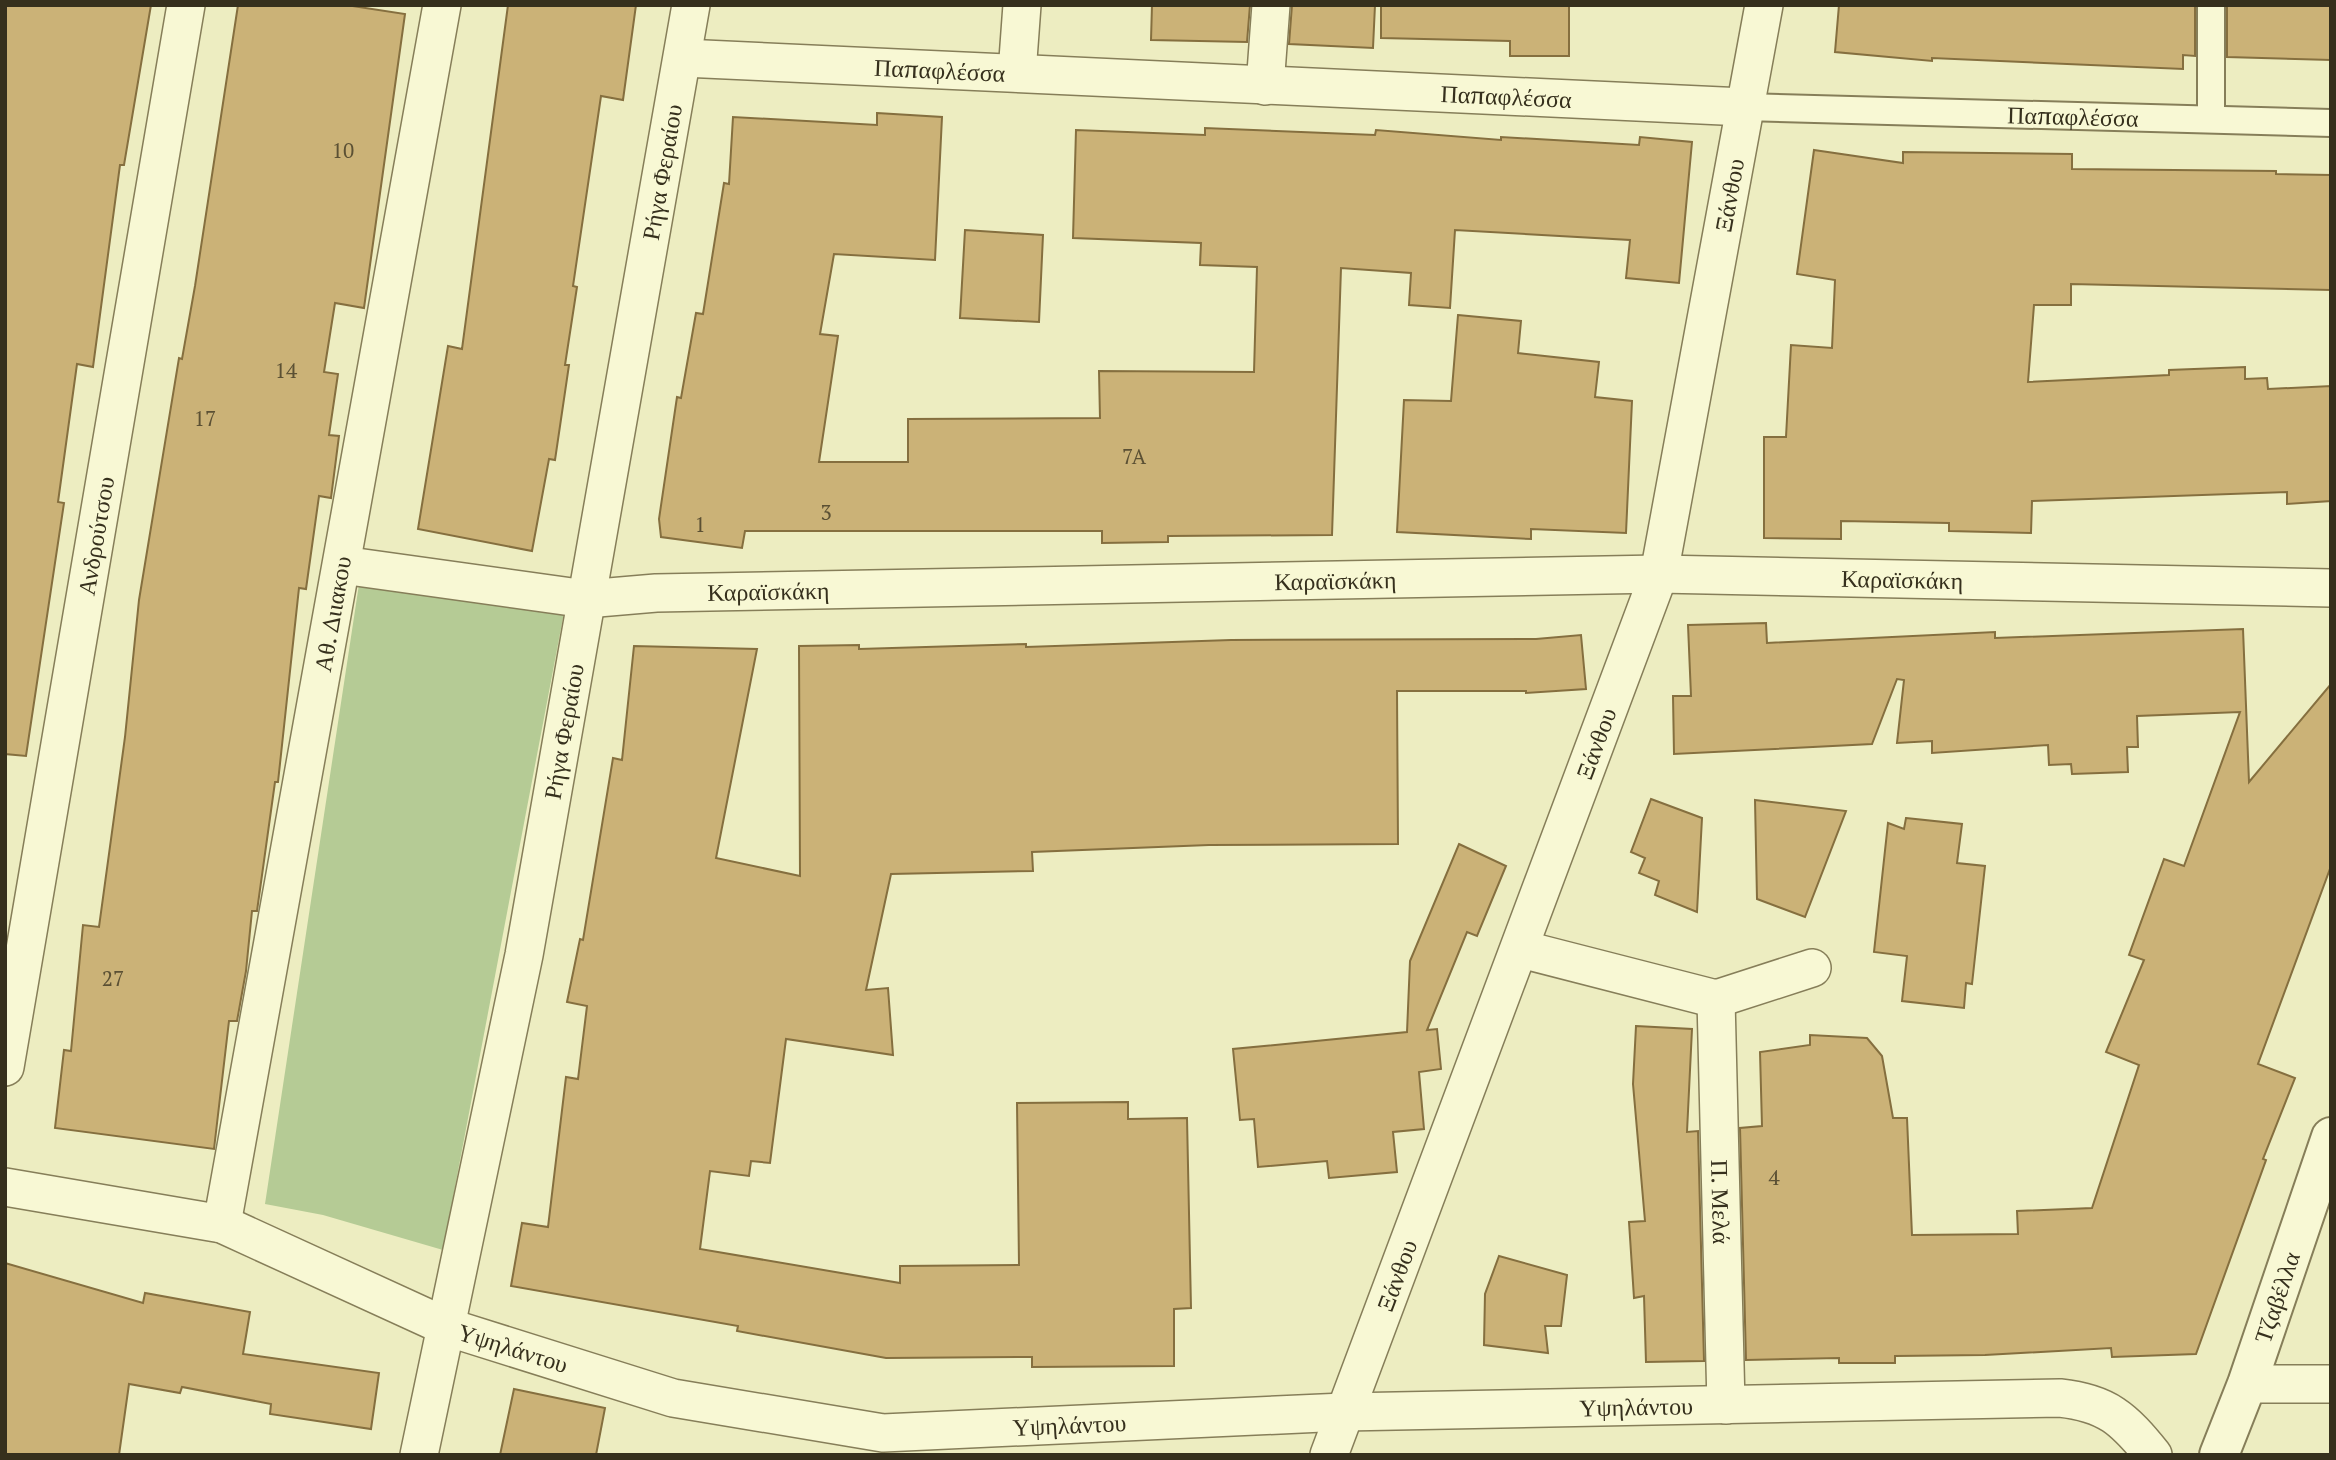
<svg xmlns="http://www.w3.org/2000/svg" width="2336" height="1460" font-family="'PT Serif',serif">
<rect width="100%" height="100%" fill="#ededc1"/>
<path fill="#b5cb95" d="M 361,571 L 566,602 L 443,1250 L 323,1215 L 265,1204 Z"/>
<g fill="#cbb277" stroke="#856f3f" stroke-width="2">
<path d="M 5,5 L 151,5 L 124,165 L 120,165 L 93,367 L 77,364 L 58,502 L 64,503 L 26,756 L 5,754 Z"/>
<path d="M 238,5 L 346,5 L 405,14 L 364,308 L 335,303 L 324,372 L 338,374 L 329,435 L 339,436 L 331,498 L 319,496 L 306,589 L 299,588 L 278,782 L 275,782 L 257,911 L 252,911 L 246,971 L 237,1021 L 229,1021 L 214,1149 L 55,1128 L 64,1050 L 71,1051 L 83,925 L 99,927 L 125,737 L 139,600 L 179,358 L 182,359 L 195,286 Z"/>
<path d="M 508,5 L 636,5 L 623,100 L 601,96 L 573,286 L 577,287 L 565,365 L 569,365 L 555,460 L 549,459 L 532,551 L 418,529 L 448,346 L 462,349 Z"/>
<path d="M 1152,5 L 1250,5 L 1247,42 L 1151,40 Z"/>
<path d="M 1292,5 L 1375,5 L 1373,48 L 1289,44 Z"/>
<path d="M 1381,5 L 1569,5 L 1569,56 L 1510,56 L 1510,41 L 1381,38 Z"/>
<path d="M 1839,5 L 2195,5 L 2195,56 L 2183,55 L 2183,69 L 1932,58 L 1932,61 L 1835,52 Z"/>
<path d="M 2227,5 L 2331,5 L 2331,60 L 2227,57 Z"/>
<path d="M 877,113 L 942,117 L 935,260 L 834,254 L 820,334 L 838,336 L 819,462 L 908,462 L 908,419 L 1100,418 L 1099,371 L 1254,372 L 1257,267 L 1200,265 L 1201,243 L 1073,238 L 1076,130 L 1205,135 L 1205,128 L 1375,135 L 1376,130 L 1501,140 L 1501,137 L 1639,145 L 1640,137 L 1692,142 L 1679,283 L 1626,278 L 1630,240 L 1455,230 L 1450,308 L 1409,305 L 1411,273 L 1341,268 L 1332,535 L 1168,536 L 1168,542 L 1102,543 L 1102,531 L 745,531 L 742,548 L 661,537 L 659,519 L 677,397 L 681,398 L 696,313 L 703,314 L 724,183 L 729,184 L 733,117 L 877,125 Z"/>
<path d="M 1814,150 L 1903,163 L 1903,152 L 2072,154 L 2072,169 L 2276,171 L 2276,174 L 2331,175 L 2331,290 L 2071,284 L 2071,305 L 2034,305 L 2028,382 L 2169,375 L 2169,370 L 2245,367 L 2245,379 L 2267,378 L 2268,389 L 2331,386 L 2331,501 L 2287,504 L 2287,492 L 2032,501 L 2031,533 L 1949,531 L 1949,523 L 1841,521 L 1841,539 L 1764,538 L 1764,437 L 1786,437 L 1791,345 L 1832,348 L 1835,280 L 1797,274 Z"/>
<path d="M 965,230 L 1043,235 L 1039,322 L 960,318 Z"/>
<path d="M 1458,315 L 1521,321 L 1518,353 L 1599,362 L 1595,397 L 1632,401 L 1626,533 L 1531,529 L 1531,539 L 1397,532 L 1404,400 L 1451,401 Z"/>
<path d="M 1766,623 L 1767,643 L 1995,632 L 1995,638 L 2243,629 L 2249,782 L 2331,684 L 2331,866 L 2258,1064 L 2295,1078 L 2263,1159 L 2266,1160 L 2196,1354 L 2112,1357 L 2111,1348 L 1985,1355 L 1895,1356 L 1895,1363 L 1839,1363 L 1839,1358 L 1746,1360 L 1740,1128 L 1762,1126 L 1760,1052 L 1810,1045 L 1810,1035 L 1867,1038 L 1882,1056 L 1893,1118 L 1907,1118 L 1912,1235 L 2018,1234 L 2017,1211 L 2092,1208 L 2139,1065 L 2106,1052 L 2144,960 L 2129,955 L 2164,859 L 2184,866 L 2240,712 L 2137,716 L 2138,747 L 2127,747 L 2128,772 L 2072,774 L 2071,764 L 2049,765 L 2048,745 L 1932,753 L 1932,741 L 1897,743 L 1904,680 L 1897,679 L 1872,744 L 1674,754 L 1673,696 L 1691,696 L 1688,625 Z"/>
<path d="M 1581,635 L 1586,689 L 1526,693 L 1526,691 L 1397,691 L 1398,844 L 1209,845 L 1032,852 L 1033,871 L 891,874 L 866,990 L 888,988 L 893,1055 L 786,1039 L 770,1163 L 751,1161 L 749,1176 L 710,1171 L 700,1249 L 900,1283 L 900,1266 L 1019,1265 L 1017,1103 L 1128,1102 L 1128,1119 L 1187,1118 L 1191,1308 L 1174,1309 L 1174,1366 L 1032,1367 L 1032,1357 L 886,1358 L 737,1331 L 738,1326 L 511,1286 L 522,1223 L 548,1227 L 566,1077 L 578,1079 L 587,1006 L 567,1002 L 580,939 L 583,940 L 613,758 L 622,760 L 634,646 L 757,649 L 716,858 L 800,876 L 799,646 L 859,645 L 859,649 L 1026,644 L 1026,647 L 1231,640 L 1536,639 Z"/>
<path d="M 1651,799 L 1702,818 L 1697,912 L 1655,895 L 1659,881 L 1639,873 L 1645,858 L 1631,852 Z"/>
<path d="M 1755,800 L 1846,811 L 1805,917 L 1757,899 Z"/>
<path d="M 1906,818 L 1962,824 L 1957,863 L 1985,866 L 1972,984 L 1966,983 L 1964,1008 L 1902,1001 L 1907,956 L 1874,952 L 1888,823 L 1904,829 Z"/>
<path d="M 1459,844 L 1506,866 L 1477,936 L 1467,932 L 1427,1030 L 1437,1029 L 1441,1069 L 1419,1072 L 1424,1129 L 1393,1132 L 1397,1172 L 1329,1178 L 1327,1161 L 1258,1167 L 1254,1119 L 1240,1120 L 1233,1049 L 1407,1032 L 1410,961 Z"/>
<path d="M 1636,1026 L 1692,1029 L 1687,1132 L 1698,1131 L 1704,1361 L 1646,1362 L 1644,1296 L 1634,1298 L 1629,1222 L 1645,1221 L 1633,1084 Z"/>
<path d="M 1499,1256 L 1567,1275 L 1561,1326 L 1545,1326 L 1548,1353 L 1484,1345 L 1485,1294 Z"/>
<path d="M 5,1263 L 143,1303 L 145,1293 L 250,1312 L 243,1354 L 379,1373 L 371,1429 L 270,1414 L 271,1404 L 182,1387 L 180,1393 L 129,1384 L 119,1455 L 5,1455 Z"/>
<path d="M 514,1389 L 605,1408 L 596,1455 L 500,1455 Z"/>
</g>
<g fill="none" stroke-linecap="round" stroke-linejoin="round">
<g stroke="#867e59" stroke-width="30">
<g id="pedestrian">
<path id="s1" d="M 1744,107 L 2331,123"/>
<path d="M 2211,119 L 2211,5"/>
</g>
</g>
<g stroke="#867e59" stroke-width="40">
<g id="minor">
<path id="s2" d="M 683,58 L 1744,107"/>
<path d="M 1017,73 L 1022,5"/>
<path d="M 1265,86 L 1271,5"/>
<path id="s3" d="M 342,565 L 586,599 L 656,593 L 1659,574 L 2331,588"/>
<path d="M 1521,949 L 1716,999 L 1812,968"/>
<path id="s4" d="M 1716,999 L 1726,1405"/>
<path id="s5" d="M 5,1067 L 186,5"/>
<path id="s6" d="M 5,1187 L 222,1224 L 447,1327 L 673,1398 L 883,1433 L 1344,1412 L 2060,1398 C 2107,1403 2124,1419 2153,1455"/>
<path id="s7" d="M 222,1224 L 442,5"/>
<path d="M 2247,1384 L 2331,1384"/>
<path id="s8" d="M 419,1455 L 524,955 L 691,5"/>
<path id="s9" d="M 1329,1455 L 1659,574 L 1764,5"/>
</g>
</g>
<g stroke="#867e59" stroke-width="42">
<g id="tertiary">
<path id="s10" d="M 2219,1455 L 2247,1384 L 2331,1137"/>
</g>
</g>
<use href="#pedestrian" stroke="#f8f8d4" stroke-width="26"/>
<use href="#minor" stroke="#f8f8d4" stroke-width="37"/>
<use href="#tertiary" stroke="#f8f8d4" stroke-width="38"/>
</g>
<g text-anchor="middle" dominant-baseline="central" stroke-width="5" stroke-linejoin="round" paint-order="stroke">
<g font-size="21" fill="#5b5034">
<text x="343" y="150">10</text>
<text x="286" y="370">14</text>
<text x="205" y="418">17</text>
<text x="1134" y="456">7A</text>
<text x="826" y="512">3</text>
<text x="700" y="524">1</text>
<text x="113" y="978">27</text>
<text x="1774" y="1177">4</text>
</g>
<g font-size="24" fill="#36301d" stroke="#f5f5d0">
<text stroke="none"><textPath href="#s2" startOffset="257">Παπαφλέσσα</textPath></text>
<text stroke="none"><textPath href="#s2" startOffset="824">Παπαφλέσσα</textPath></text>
<text stroke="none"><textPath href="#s1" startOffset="329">Παπαφλέσσα</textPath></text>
<text stroke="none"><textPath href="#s8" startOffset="1306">Ρήγα Φεραίου</textPath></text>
<text stroke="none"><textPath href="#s9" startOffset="1326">Ξάνθου</textPath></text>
<text stroke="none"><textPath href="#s5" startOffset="539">Ανδρούτσου</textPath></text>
<text stroke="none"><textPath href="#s3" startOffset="1563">Καραϊσκάκη</textPath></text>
<text stroke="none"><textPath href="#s3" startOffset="996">Καραϊσκάκη</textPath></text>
<text stroke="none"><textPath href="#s3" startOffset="429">Καραϊσκάκη</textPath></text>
<text stroke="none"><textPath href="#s7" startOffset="620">Αθ. Διιακου</textPath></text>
<text stroke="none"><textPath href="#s8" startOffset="738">Ρήγα Φεραίου</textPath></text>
<text stroke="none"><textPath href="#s9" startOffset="760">Ξάνθου</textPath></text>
<text stroke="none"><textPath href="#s4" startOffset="203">Π. Μελά</textPath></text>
<text stroke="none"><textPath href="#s9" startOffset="192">Ξάνθου</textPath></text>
<text stroke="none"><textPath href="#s10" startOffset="168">Τζαβέλλα</textPath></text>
<text stroke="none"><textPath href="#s6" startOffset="537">Υψηλάντου</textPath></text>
<text stroke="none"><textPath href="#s6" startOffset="1671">Υψηλάντου</textPath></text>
<text stroke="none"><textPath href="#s6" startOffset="1104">Υψηλάντου</textPath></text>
</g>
</g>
<rect width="2336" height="1460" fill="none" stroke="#36301d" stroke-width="14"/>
</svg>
